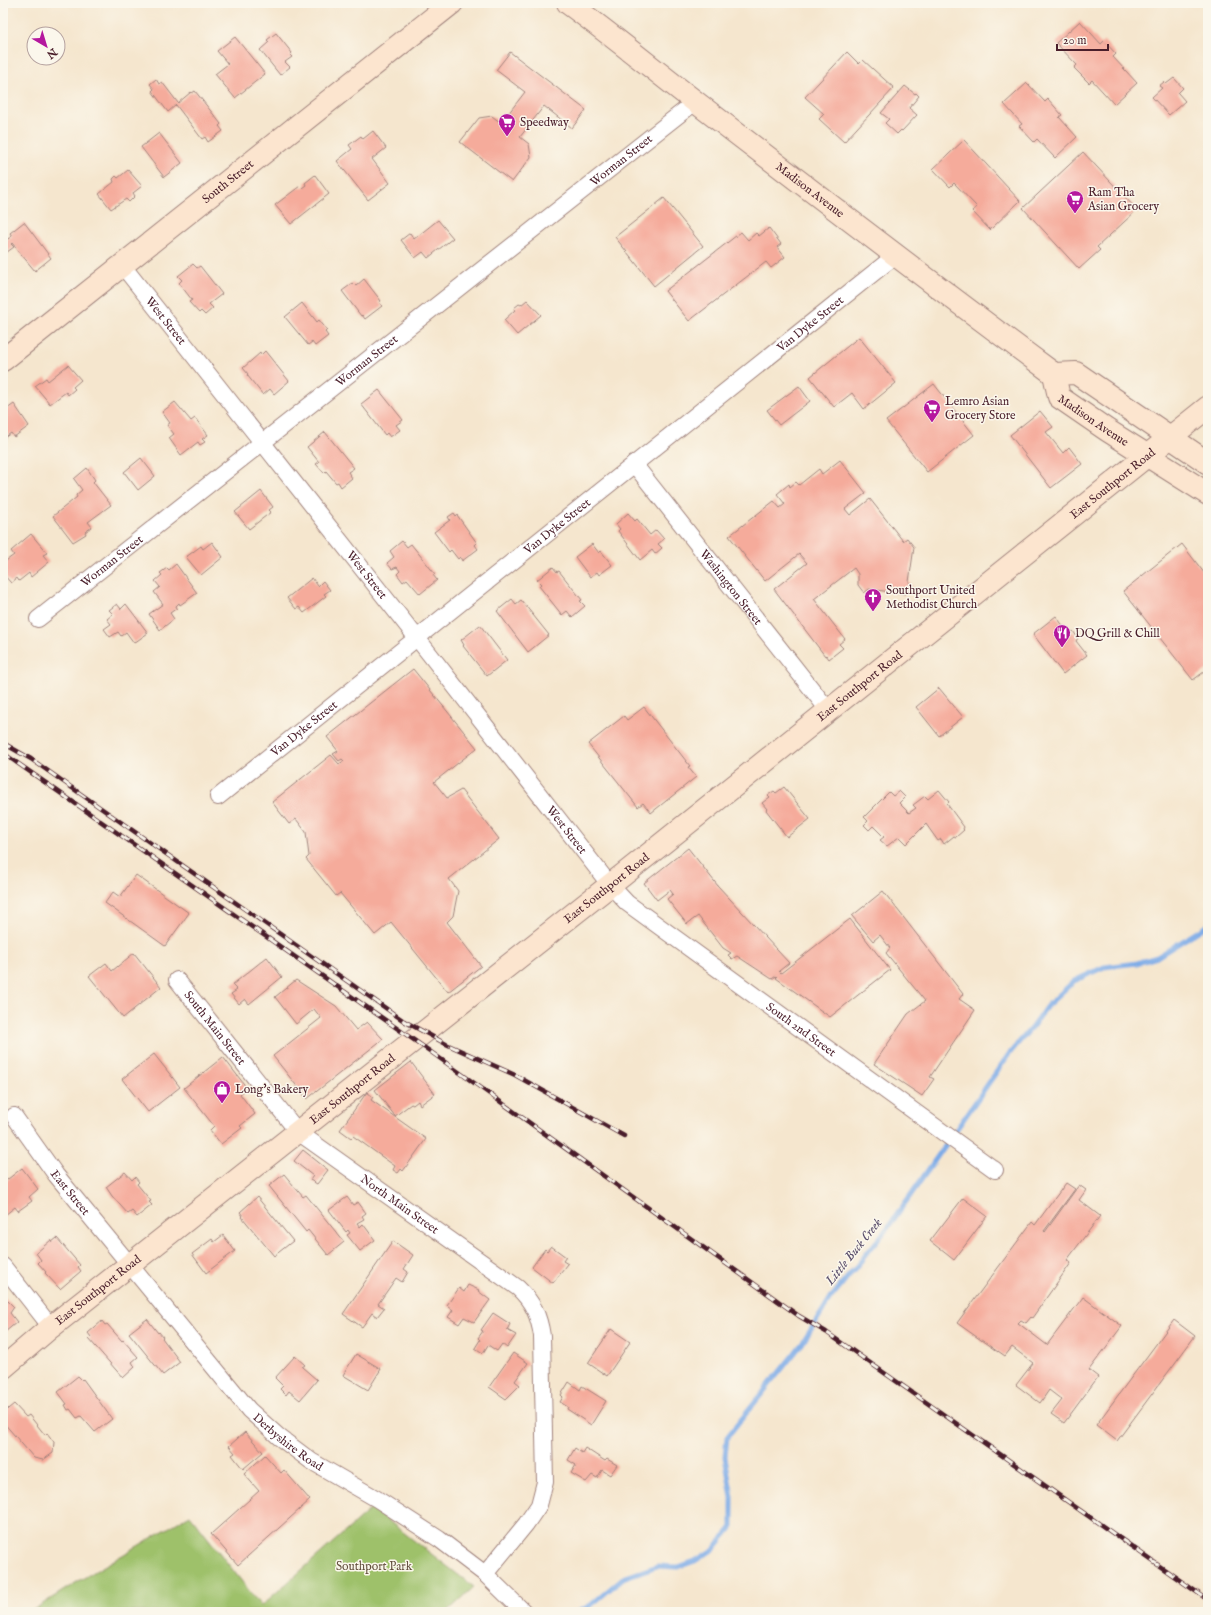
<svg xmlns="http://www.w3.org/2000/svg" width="1211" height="1615" font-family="'IM FELL English',serif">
<rect width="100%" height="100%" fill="#fbf7ec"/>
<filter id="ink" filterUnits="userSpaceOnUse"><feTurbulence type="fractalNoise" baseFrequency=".025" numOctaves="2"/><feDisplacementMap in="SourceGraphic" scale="8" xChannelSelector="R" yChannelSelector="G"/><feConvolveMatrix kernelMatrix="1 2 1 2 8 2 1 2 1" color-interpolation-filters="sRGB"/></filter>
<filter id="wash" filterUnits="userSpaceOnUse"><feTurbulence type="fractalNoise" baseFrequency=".012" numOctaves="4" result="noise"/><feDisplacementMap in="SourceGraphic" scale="16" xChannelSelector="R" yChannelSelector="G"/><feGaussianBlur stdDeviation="0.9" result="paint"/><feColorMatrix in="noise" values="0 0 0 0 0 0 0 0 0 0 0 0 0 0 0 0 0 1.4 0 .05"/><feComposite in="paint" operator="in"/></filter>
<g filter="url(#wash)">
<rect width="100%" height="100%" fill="#f5e6ce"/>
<path fill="#9ec16a" stroke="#74704a" d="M 372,1508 L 474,1587 L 447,1612 L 30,1612 L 77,1582 L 190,1515 L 261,1606 Z"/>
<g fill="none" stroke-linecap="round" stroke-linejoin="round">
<path stroke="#7dabe7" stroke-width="5" d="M 578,1612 L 591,1605 L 623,1578 L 657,1566 L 678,1567 L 695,1561 L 714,1549 L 732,1527 L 732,1497 L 725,1457 L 727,1437 L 802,1344 L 830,1299 L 889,1226 L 1009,1054 L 1032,1027 L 1047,1006 L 1074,981 L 1104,967 L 1137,963 L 1157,957 L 1208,925"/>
</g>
<g id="blocks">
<g fill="#f5ab9b">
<path d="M 1080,21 L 1101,44 L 1104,41 L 1116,54 L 1113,57 L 1137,83 L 1114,104 L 1092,80 L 1089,83 L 1074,68 L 1077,65 L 1056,43 Z"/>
<path d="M 276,33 L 292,53 L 290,55 L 292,57 L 285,62 L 290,67 L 280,75 L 260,50 L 269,42 L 267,40 Z"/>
<path d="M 235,37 L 265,74 L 235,98 L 215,74 L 228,64 L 217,51 Z"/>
<path d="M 510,52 L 586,110 L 572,128 L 544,106 L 520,137 L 529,144 L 531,157 L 512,182 L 460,142 L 479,118 L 492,116 L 501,123 L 525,92 L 496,70 Z"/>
<path d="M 847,52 L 859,64 L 863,60 L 894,88 L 844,142 L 819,119 L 824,114 L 805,97 Z"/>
<path d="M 1174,78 L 1183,88 L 1178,93 L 1185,101 L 1169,115 L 1152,97 L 1162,88 L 1159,86 L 1164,82 L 1166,84 Z"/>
<path d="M 156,79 L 159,84 L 162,82 L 178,103 L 191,92 L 192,93 L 195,91 L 221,124 L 219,126 L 223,131 L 208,142 L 205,137 L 202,139 L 176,105 L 168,112 L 152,91 L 154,89 L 150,84 Z"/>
<path d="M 1027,83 L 1045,102 L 1048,99 L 1062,115 L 1059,117 L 1077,137 L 1055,158 L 1037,139 L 1034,142 L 1019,126 L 1022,124 L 1004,104 Z"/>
<path d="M 905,86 L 915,94 L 916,93 L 919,96 L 909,108 L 917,115 L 902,131 L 901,130 L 897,134 L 885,123 L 889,119 L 881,113 Z"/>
<path d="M 373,131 L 386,148 L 372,159 L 390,183 L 368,200 L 337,161 L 352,149 L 349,145 L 361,136 L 363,139 Z"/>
<path d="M 159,133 L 182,163 L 164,177 L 141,147 Z"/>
<path d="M 964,140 L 1020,201 L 990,230 L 972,211 L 977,207 L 954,183 L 950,187 L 933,169 Z"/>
<path d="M 1083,152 L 1137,210 L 1097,247 L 1100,250 L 1079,269 L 1023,208 Z"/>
<path d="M 128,170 L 142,186 L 133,193 L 135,196 L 129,202 L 126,199 L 111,209 L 99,194 L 114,182 L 113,179 L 116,176 L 118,178 Z"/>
<path d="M 315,175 L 329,194 L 291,224 L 275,205 L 300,186 L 302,188 L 306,185 L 305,183 Z"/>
<path d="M 664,198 L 703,246 L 654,286 L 615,237 Z"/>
<path d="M 438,220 L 453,238 L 428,258 L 423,252 L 415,258 L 401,240 L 410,233 L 414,239 Z"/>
<path d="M 24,222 L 51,258 L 35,271 L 12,243 L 11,244 L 14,247 L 3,255 L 3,234 L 8,239 L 12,236 L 10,233 Z"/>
<path d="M 769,228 L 781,244 L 777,247 L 785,257 L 771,268 L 766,262 L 689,321 L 665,291 L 741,232 L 748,240 L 756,233 L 759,236 Z"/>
<path d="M 193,264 L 197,268 L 200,266 L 222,294 L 209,304 L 213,308 L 205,315 L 201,311 L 199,313 L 189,302 L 192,300 L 179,283 L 182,280 L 178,276 Z"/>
<path d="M 364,279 L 381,301 L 379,302 L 382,306 L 365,319 L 362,315 L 361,316 L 342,291 L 353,283 L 356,286 Z"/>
<path d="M 527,300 L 541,315 L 517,335 L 504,320 L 515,310 L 514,308 L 519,304 L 521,305 Z"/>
<path d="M 302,303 L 317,322 L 319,320 L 327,330 L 325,332 L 328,336 L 315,346 L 312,342 L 308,345 L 285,317 Z"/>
<path d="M 859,337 L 896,383 L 864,409 L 852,393 L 834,407 L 810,377 Z"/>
<path d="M 265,351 L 289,381 L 274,394 L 270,389 L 263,395 L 247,375 L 248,374 L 243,368 L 260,353 L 261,355 Z"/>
<path d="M 68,365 L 81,380 L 73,387 L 75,389 L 68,395 L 66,392 L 50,404 L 35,386 L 46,378 L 48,381 Z"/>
<path d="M 934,384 L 974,435 L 927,472 L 886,421 Z"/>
<path d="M 799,386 L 810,401 L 779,425 L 767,410 Z"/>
<path d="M 379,390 L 403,420 L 396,425 L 400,430 L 390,437 L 387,433 L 385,435 L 361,404 Z"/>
<path d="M 175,402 L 191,421 L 195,418 L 208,435 L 202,439 L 205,442 L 200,445 L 198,442 L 181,455 L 169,438 L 174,434 L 167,425 L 170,423 L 162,412 Z"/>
<path d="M 14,404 L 29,426 L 14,437 L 11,433 L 4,438 L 3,412 Z"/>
<path d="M 1040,411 L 1053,427 L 1046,432 L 1063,453 L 1069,447 L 1082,464 L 1051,488 L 1010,435 Z"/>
<path d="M 325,432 L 354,468 L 348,472 L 352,478 L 341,487 L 338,482 L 336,483 L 326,471 L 324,473 L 316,464 L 319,462 L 307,447 Z"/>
<path d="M 141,458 L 155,476 L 138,490 L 124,472 Z"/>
<path d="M 840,460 L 866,493 L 845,509 L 850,515 L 870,499 L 903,541 L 907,538 L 914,547 L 909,582 L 913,587 L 905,594 L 869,589 L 864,593 L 858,585 L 858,574 L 854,568 L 814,599 L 845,639 L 839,644 L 843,648 L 829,659 L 826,655 L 825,656 L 774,589 L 807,563 L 799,554 L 765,581 L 729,536 L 774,501 L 780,508 L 785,504 L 777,494 L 789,484 L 790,487 L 796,482 L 799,485 L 819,469 L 822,474 Z"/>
<path d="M 87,468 L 95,480 L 93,482 L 111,505 L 88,522 L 92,527 L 85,532 L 86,534 L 73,542 L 53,516 L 77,497 L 76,495 L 82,490 L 74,479 Z"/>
<path d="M 261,491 L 273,507 L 269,510 L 271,512 L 249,529 L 235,512 Z"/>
<path d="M 454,513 L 456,516 L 457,515 L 477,543 L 475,545 L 478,549 L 462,561 L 460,557 L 458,559 L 451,550 L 449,552 L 434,532 L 450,520 L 448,517 Z"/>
<path d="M 628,513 L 635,521 L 637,519 L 650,535 L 656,530 L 664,539 L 658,544 L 662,548 L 655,554 L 652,550 L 640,560 L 618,531 L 620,529 L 616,524 Z"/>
<path d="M 31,534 L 47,553 L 43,555 L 49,562 L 31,577 L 29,573 L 19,581 L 17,578 L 11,583 L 3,574 L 3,563 L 14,555 L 11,551 Z"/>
<path d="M 402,541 L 407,547 L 411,544 L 435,574 L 433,575 L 437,580 L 420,594 L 407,579 L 403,582 L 397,574 L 400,571 L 397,567 L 392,569 L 387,563 L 394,557 L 390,551 Z"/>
<path d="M 212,542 L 223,557 L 201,575 L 186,557 L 201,546 L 203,549 Z"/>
<path d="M 592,544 L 599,553 L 601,551 L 612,565 L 599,575 L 597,572 L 590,577 L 575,557 Z"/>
<path d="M 1182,544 L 1208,578 L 1208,669 L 1193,680 L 1123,591 Z"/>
<path d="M 176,564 L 197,593 L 180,605 L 179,603 L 176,606 L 177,608 L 170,613 L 174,619 L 160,630 L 149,614 L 163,604 L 154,592 L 160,587 L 155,581 L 162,575 L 160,573 L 167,568 L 169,570 Z"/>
<path d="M 553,567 L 557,572 L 559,571 L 582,600 L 580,601 L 585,606 L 572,617 L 567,611 L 562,615 L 539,586 L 541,584 L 537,580 Z"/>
<path d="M 312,578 L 318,586 L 323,581 L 330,590 L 324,594 L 326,596 L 304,613 L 299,607 L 296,609 L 287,598 Z"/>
<path d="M 512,599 L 516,604 L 521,600 L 549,635 L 528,652 L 497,611 Z"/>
<path d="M 117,604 L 121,609 L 126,604 L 148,633 L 134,643 L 126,632 L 121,636 L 118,632 L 110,637 L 104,629 L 111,624 L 107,619 L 113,614 L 109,610 Z"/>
<path d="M 1056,616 L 1069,634 L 1073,631 L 1078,638 L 1076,641 L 1087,655 L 1063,674 L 1033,634 Z"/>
<path d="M 480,625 L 507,660 L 487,676 L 463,646 L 464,645 L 461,640 Z"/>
<path d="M 413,669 L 477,748 L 434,782 L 447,798 L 461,790 L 499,839 L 449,879 L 458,891 L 453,916 L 447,922 L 481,966 L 448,992 L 391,922 L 375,935 L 340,893 L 336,896 L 306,859 L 309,856 L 306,832 L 296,819 L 289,824 L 272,802 L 331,755 L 339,764 L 344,761 L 342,759 L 339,761 L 333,754 L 338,751 L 327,737 Z"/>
<path d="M 939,688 L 963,717 L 939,736 L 916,707 Z"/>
<path d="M 644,707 L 690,766 L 688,767 L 696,777 L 651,813 L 643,803 L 638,807 L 588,744 L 624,716 L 627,720 Z"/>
<path d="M 784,787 L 810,819 L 787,837 L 766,810 L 767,809 L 762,803 L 770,797 L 768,795 L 774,791 L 776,793 Z"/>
<path d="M 939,790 L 949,802 L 947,804 L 964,827 L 963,829 L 964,830 L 956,837 L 954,836 L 944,844 L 941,839 L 938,841 L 926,824 L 906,844 L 899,837 L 887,846 L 880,840 L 884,837 L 873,826 L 869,830 L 864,825 L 868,821 L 864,817 L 889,792 L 893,796 L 899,791 L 905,797 L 899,803 L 909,813 L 916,808 L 913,805 L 925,796 L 928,799 Z"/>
<path d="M 688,848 L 718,886 L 789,963 L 779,971 L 781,973 L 850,919 L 890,970 L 830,1017 L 776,978 L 777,977 L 776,976 L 772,979 L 737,956 L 732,959 L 728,955 L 731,953 L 723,948 L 698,916 L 687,924 L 667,899 L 673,894 L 670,890 L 657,900 L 644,883 Z"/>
<path d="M 136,875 L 189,913 L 165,946 L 105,903 L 113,892 L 120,897 Z"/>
<path d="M 883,891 L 963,994 L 959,999 L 975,1010 L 930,1077 L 934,1079 L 922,1096 L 874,1064 L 908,1014 L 925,1001 L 886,953 L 890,948 L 880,935 L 873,941 L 852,916 Z"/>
<path d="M 134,953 L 161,987 L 123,1018 L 89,976 L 106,963 L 112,971 Z"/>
<path d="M 267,957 L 282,977 L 249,1004 L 245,999 L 239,1004 L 231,994 L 237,990 L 232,985 Z"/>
<path d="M 296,980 L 336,1006 L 356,1030 L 367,1022 L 383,1039 L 307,1099 L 273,1056 L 321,1018 L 314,1009 L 296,1024 L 275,997 Z"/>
<path d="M 154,1054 L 180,1087 L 148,1112 L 122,1079 Z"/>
<path d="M 223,1057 L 247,1088 L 240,1094 L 255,1114 L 240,1126 L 242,1128 L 221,1144 L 210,1130 L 214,1126 L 184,1088 Z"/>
<path d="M 411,1062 L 435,1094 L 420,1105 L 418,1101 L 413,1105 L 411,1104 L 395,1116 L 375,1090 Z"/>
<path d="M 367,1092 L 373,1097 L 371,1100 L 426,1139 L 403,1171 L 401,1169 L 398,1173 L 393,1170 L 395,1166 L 353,1136 L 351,1138 L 340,1130 Z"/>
<path d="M 303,1150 L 328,1170 L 317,1184 L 310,1180 L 313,1176 L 294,1161 Z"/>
<path d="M 22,1168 L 38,1189 L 29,1197 L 32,1201 L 18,1211 L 15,1207 L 5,1215 L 3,1212 L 3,1183 Z"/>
<path d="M 125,1172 L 132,1180 L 135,1177 L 139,1182 L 137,1184 L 151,1201 L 149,1202 L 152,1205 L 137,1217 L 132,1211 L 128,1214 L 112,1196 L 106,1187 Z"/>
<path d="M 284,1174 L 303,1197 L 306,1195 L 344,1242 L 328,1255 L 308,1230 L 306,1232 L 269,1186 Z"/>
<path d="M 1066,1183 L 1075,1189 L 1044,1231 L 1045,1232 L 1079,1185 L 1086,1190 L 1079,1200 L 1100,1216 L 1067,1260 L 1071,1263 L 1032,1318 L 1031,1317 L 1026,1323 L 1021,1320 L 1018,1323 L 1047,1345 L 1083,1297 L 1122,1326 L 1089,1370 L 1098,1377 L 1064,1423 L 1051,1414 L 1062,1400 L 1049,1390 L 1040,1403 L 1016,1385 L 1033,1363 L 1012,1347 L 1005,1356 L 998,1351 L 998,1352 L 957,1323 L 1032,1222 L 1035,1225 Z"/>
<path d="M 257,1197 L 293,1241 L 274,1256 L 242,1217 L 243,1216 L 240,1212 Z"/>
<path d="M 347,1197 L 353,1205 L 358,1202 L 366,1213 L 362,1216 L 364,1219 L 357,1223 L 360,1227 L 363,1224 L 375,1240 L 360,1251 L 347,1235 L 350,1233 L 348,1230 L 346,1232 L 329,1210 Z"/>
<path d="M 963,1198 L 987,1216 L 954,1260 L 930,1241 Z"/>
<path d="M 223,1235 L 235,1251 L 206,1273 L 192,1254 L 212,1239 L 214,1242 Z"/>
<path d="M 57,1238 L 80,1265 L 78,1267 L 81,1271 L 60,1289 L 45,1273 L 46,1272 L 38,1263 L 41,1260 L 36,1253 L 51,1240 L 52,1242 Z"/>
<path d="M 393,1241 L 413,1255 L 404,1269 L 408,1272 L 402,1282 L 396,1278 L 378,1304 L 384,1308 L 377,1317 L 372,1313 L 362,1327 L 343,1314 Z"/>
<path d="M 551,1246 L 566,1257 L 563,1261 L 568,1264 L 553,1283 L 532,1267 L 545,1249 L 547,1251 Z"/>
<path d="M 468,1285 L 479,1290 L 478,1291 L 490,1300 L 474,1322 L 464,1317 L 459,1324 L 448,1317 L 453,1310 L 447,1305 L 459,1288 L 464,1292 Z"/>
<path d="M 4,1297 L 14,1307 L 10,1313 L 17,1322 L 5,1332 L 3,1329 L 3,1298 Z"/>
<path d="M 493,1313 L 510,1324 L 507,1330 L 516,1335 L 507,1348 L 502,1344 L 497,1351 L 488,1345 L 483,1353 L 475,1348 L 480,1340 L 478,1338 L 483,1331 L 481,1330 Z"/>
<path d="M 147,1319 L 158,1333 L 159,1332 L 163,1337 L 162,1338 L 180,1362 L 163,1375 L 129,1333 Z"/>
<path d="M 1174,1320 L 1195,1336 L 1117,1441 L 1096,1425 Z"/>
<path d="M 102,1321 L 105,1325 L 107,1324 L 122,1341 L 123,1340 L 138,1357 L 132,1362 L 135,1367 L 123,1378 L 89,1339 L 91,1337 L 88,1333 Z"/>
<path d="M 611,1329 L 630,1342 L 607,1376 L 588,1363 Z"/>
<path d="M 513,1353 L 528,1363 L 515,1381 L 520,1385 L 506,1399 L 489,1387 Z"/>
<path d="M 356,1354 L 381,1369 L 368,1390 L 343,1375 Z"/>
<path d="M 295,1356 L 305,1365 L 302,1367 L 317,1380 L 300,1400 L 289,1391 L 286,1395 L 280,1389 L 283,1386 L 275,1378 Z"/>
<path d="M 78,1376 L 82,1380 L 83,1379 L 112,1419 L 95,1432 L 81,1416 L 77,1418 L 70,1409 L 68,1410 L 65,1405 L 67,1404 L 58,1392 Z"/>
<path d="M 569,1382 L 580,1390 L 582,1386 L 606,1401 L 591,1425 L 567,1409 L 568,1407 L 560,1402 L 563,1397 L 561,1395 Z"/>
<path d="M 14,1404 L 26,1417 L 29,1415 L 45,1435 L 47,1433 L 54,1442 L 53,1453 L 43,1460 L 34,1458 L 3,1422 L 3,1413 Z"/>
<path d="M 245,1432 L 263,1452 L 243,1469 L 232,1455 L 235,1453 L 229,1446 Z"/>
<path d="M 575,1448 L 582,1453 L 585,1448 L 605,1461 L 607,1459 L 617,1465 L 610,1475 L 602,1470 L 597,1478 L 592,1475 L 586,1482 L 571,1473 L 576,1465 L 568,1460 Z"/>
<path d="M 265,1455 L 281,1473 L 284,1470 L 310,1500 L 238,1565 L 211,1534 L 259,1491 L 244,1474 Z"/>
</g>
</g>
</g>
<g filter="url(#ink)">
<use href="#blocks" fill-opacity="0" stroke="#a0827c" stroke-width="1"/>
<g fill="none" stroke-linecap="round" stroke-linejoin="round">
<g stroke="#a0827c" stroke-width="18">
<g id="street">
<path id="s1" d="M 122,265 L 417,638 L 610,885 L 627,903 L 995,1170"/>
<path id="s2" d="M 634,464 L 829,711"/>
<path id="s3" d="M 38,619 L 695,102"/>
<path id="s4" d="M 218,797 L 896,255"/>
<path id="s5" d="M 177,980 L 298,1132 L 518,1288 C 533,1302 539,1316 542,1336 L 545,1482 L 539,1505 L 526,1524 L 485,1574"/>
<path id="s6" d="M 14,1116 L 56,1175 L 249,1410 L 279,1437 L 311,1461 L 377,1499 L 439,1539 L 485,1574 L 524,1612"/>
<path d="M 3,1266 L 51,1327"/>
</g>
</g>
<g stroke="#a0827c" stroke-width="24">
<g id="secondary">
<path id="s7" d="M 568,3 C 612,35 654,70 697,103 C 815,194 934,285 1054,374 L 1076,373 L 1208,463"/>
<path id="s8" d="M 3,360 L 452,3"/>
<path id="s9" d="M 1054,374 L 1059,397 L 1107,430 L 1208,494"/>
<path id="s10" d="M 3,1368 L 51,1327 L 623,875 L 1208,407"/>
</g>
</g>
<use href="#street" stroke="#fff" stroke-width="16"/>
<use href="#secondary" stroke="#fce5cf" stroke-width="22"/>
<g stroke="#4a1f2b" stroke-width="4.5">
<g id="rail">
<path d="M 3,743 L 31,759 L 404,1021 L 446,1044 L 515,1075 L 624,1136"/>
<path d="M 3,753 L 431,1052 L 799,1316 L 826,1332 L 1208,1600"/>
</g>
</g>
<use href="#rail" stroke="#fbf7ec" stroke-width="3" stroke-dasharray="9" stroke-linecap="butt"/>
</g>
</g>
<defs>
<g id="supermarket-pin" transform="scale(0.9)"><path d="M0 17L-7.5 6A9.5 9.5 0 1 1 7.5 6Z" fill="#b5179e" stroke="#fbf7ec"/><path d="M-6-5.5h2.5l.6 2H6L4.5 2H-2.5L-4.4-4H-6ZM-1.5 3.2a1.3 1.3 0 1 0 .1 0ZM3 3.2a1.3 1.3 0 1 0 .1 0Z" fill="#fff"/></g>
<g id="church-pin" transform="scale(0.9)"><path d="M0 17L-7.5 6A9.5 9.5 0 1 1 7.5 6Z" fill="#b5179e" stroke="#fbf7ec"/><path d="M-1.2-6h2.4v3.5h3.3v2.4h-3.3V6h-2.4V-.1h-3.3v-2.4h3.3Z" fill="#fff"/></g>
<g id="restaurant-pin" transform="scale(0.9)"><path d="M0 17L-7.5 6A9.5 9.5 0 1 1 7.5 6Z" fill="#b5179e" stroke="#fbf7ec"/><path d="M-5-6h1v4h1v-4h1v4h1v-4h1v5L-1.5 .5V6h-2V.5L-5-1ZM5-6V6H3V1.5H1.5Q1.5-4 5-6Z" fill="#fff"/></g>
<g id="shop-pin" transform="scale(0.9)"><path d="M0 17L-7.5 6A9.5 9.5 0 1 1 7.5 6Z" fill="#b5179e" stroke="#fbf7ec"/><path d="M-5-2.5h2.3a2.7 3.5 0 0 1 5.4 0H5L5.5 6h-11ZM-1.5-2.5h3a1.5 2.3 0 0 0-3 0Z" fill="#fff"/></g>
</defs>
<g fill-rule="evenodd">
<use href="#supermarket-pin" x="507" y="122"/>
<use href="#supermarket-pin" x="1075" y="199"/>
<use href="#supermarket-pin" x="932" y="408"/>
<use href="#church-pin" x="873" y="597"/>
<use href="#restaurant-pin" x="1062" y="633"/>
<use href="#shop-pin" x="222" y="1089"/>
</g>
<g text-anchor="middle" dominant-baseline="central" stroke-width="3" stroke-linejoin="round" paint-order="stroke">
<g font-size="12" fill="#4a1f2b" stroke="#fbf7ec" text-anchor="start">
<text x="520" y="122">Speedway</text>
<text x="1088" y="192">Ram Tha<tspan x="1088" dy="14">Asian Grocery</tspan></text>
<text x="945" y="401">Lemro Asian<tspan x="945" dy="14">Grocery Store</tspan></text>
<text x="886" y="590">Southport United<tspan x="886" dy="14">Methodist Church</tspan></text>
<text x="1075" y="633">DQ Grill &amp; Chill</text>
<text x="235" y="1089">Long's Bakery</text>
</g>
<g font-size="12" fill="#4a1f2b" stroke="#fbf7ec">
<text stroke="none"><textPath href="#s3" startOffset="742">Worman Street</textPath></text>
<text stroke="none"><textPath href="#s8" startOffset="287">South Street</textPath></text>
<text stroke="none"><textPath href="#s7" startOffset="306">Madison Avenue</textPath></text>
<text stroke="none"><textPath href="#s1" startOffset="71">West Street</textPath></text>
<text stroke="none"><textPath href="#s4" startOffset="758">Van Dyke Street</textPath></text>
<text stroke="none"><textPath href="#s3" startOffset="418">Worman Street</textPath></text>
<text stroke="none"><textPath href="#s9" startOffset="65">Madison Avenue</textPath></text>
<text stroke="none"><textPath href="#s10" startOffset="1419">East Southport Road</textPath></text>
<text stroke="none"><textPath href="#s4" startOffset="434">Van Dyke Street</textPath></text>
<text stroke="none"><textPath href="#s3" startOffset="94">Worman Street</textPath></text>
<text stroke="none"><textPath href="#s1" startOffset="395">West Street</textPath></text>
<text stroke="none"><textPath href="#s2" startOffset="157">Washington Street</textPath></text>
<text stroke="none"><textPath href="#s10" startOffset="1095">East Southport Road</textPath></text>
<text stroke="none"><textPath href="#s4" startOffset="110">Van Dyke Street</textPath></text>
<text stroke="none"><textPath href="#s1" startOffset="719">West Street</textPath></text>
<text stroke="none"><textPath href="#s10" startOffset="771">East Southport Road</textPath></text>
<text stroke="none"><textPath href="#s5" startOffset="61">South Main Street</textPath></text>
<text stroke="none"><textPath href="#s1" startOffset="1029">South 2nd Street</textPath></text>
<text stroke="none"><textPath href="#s10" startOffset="447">East Southport Road</textPath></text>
<text stroke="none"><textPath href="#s6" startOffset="95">East Street</textPath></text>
<text stroke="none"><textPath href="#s5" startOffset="319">North Main Street</textPath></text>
<text stroke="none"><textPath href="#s10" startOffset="123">East Southport Road</textPath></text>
<text stroke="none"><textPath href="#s6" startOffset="427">Derbyshire Road</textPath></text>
</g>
<g font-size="12" fill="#63503e" stroke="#fbf7ec">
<text x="374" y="1566">Southport Park</text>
</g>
<g font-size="13" font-style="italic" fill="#5c506d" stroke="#fbf7ec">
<text transform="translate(854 1252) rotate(-51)">Little Buck Creek</text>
</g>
</g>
<rect width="1211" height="1615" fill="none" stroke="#fbf7ec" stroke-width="16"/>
<g transform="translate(46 46) rotate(142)"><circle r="19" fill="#fbf7ec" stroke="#b4a19f"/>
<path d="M0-3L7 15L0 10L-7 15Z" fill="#b5179e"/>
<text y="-6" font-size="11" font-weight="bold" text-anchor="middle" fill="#4a1f2b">N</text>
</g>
<path d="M1057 44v6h51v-6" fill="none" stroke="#4a1f2b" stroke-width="2"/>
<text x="1063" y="44" font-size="12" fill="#4a1f2b" stroke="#fbf7ec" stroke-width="3" paint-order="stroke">20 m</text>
</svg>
